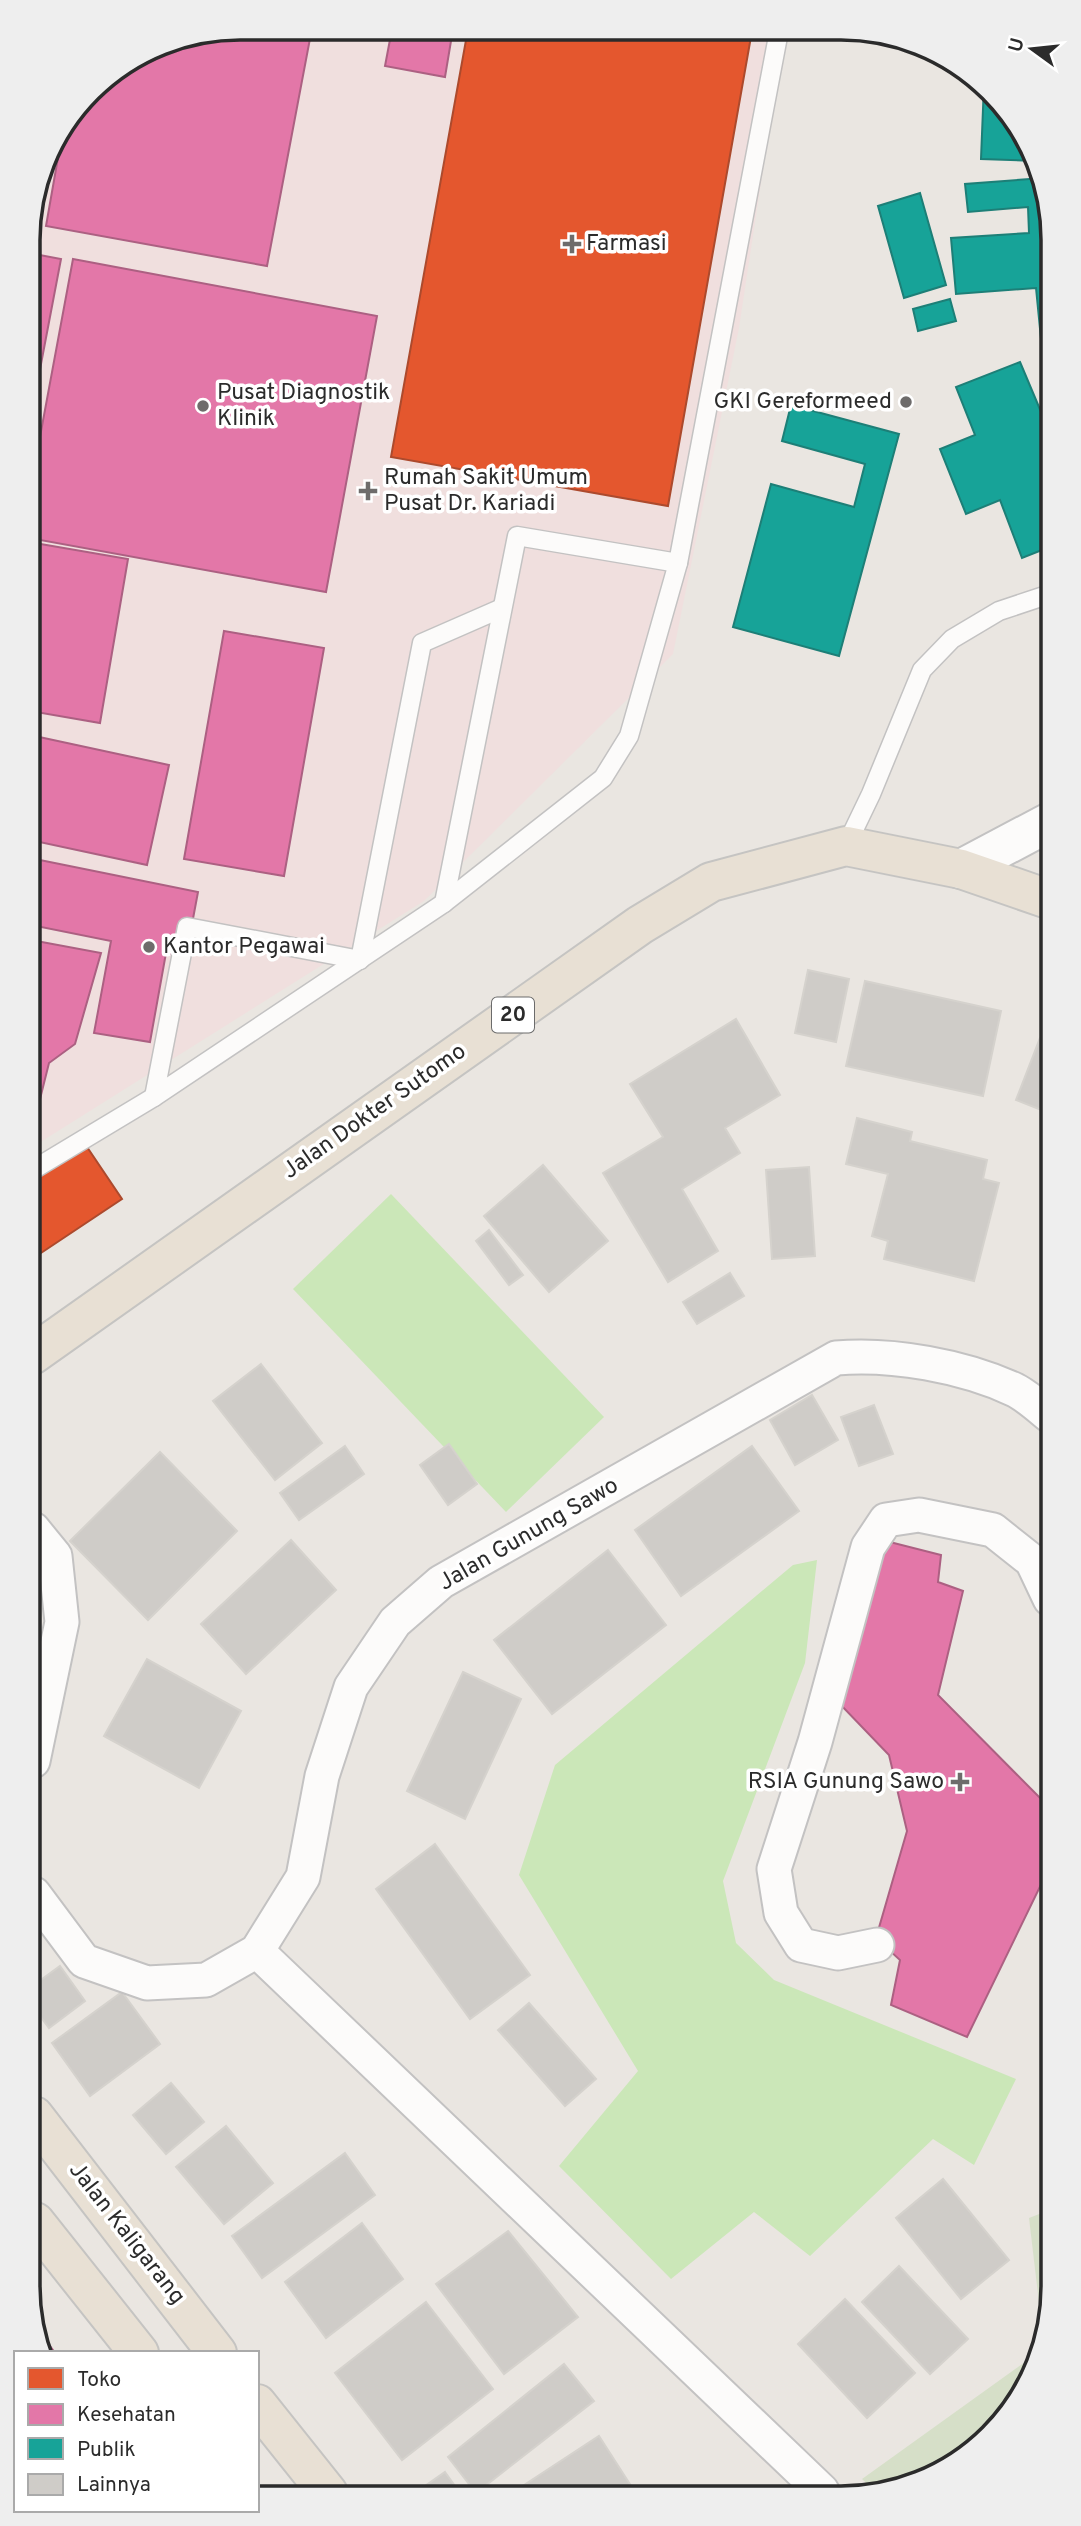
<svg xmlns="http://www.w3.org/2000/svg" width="1081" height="2526" font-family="Overpass,sans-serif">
<rect width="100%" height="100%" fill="#eae6e1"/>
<path fill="#f0dfde" d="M 240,28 L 784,31 L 739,328 L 673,654 L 424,901 L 31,1148 L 28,226 L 50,146 L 100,81 L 159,44 Z"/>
<g fill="#cbe7b8">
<path d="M 391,1194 L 604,1417 L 506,1512 L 293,1289 Z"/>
<path d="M 817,1560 L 805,1663 L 723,1881 L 736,1943 L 774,1980 L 1016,2079 L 974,2165 L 933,2139 L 810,2256 L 754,2212 L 671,2279 L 559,2166 L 638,2071 L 519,1875 L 555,1765 L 793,1565 Z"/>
</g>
<g fill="#d6dfc8">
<path d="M 1052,2209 L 1053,2299 L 1044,2345 L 1029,2218 Z"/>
<path d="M 1043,2349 L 1009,2415 L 958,2462 L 895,2491 L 875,2491 L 862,2479 Z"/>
</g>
<g fill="#e4572e" stroke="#ac4a2d" stroke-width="2">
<path d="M 468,29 L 752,31 L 668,506 L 391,457 Z"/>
<path d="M 83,1141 L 122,1199 L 32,1259 L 31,1175 Z"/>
</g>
<g fill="#e377a8" stroke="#ac6082" stroke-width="2">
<path d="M 240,28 L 312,28 L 267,266 L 46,226 L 63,129 L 100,81 L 159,44 Z"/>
<path d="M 392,29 L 453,29 L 445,77 L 385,66 Z"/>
<path d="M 29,253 L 61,259 L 29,427 Z"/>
<path d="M 73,259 L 377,316 L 326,592 L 29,538 L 29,496 Z"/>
<path d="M 29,542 L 128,559 L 100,723 L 30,711 Z"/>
<path d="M 224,631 L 324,648 L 284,876 L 184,859 Z"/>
<path d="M 30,735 L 169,765 L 147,865 L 30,840 Z"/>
<path d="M 30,858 L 198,892 L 186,956 L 166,953 L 150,1042 L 94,1033 L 111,941 L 31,925 Z"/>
<path d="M 31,940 L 101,953 L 75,1044 L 49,1063 L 35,1119 L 31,1118 Z"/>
<path d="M 878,1539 L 941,1555 L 938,1582 L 963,1591 L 938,1695 L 1051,1809 L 1051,1864 L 967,2037 L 891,2005 L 900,1960 L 876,1938 L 907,1831 L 889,1755 L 837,1701 Z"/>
<path d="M 45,2339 L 55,2353 L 40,2353 L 37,2344 Z"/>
</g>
<g fill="#17a398" stroke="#1d7f77" stroke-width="2">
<path d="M 984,84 L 1024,134 L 1035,161 L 981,159 Z"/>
<path d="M 1043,178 L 1046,186 L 1046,349 L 1042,349 L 1036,288 L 956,294 L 951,238 L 1029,233 L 1028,207 L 968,212 L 965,184 Z"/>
<path d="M 920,193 L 946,285 L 904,298 L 878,206 Z"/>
<path d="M 950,299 L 956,321 L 918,331 L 913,309 Z"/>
<path d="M 1020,362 L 1047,426 L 1047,548 L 1022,558 L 1000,500 L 966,514 L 940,449 L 975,435 L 956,387 Z"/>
<path d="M 791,405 L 899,434 L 839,656 L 733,627 L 771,484 L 854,507 L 865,464 L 782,441 Z"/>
</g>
<g fill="#cfccc8" stroke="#d5d2cd" stroke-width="2">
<path d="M 808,970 L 849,979 L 836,1042 L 795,1033 Z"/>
<path d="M 865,981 L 1001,1011 L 983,1096 L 846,1066 Z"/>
<path d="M 736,1019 L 780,1095 L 725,1128 L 740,1153 L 682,1189 L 718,1251 L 668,1282 L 603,1173 L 663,1137 L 630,1084 Z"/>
<path d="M 1040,1038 L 1049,1041 L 1049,1113 L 1016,1100 Z"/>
<path d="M 857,1118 L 912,1132 L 910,1141 L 987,1160 L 983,1179 L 999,1183 L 974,1281 L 884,1259 L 888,1241 L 872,1236 L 888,1174 L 846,1164 Z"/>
<path d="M 543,1165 L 608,1241 L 549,1292 L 484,1216 Z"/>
<path d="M 809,1167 L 815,1256 L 772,1259 L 766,1170 Z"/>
<path d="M 489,1230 L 523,1275 L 509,1285 L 476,1241 Z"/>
<path d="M 730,1273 L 744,1296 L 697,1324 L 683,1302 Z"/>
<path d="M 261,1364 L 322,1443 L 275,1480 L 213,1401 Z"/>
<path d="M 812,1395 L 838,1440 L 795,1465 L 770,1420 Z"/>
<path d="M 874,1405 L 893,1454 L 859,1466 L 841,1417 Z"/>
<path d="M 449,1444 L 477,1484 L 448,1505 L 420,1465 Z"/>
<path d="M 345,1446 L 364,1474 L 299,1520 L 280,1493 Z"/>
<path d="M 752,1446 L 799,1511 L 681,1596 L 635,1530 Z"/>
<path d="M 160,1452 L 237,1531 L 148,1620 L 70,1541 Z"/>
<path d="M 291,1540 L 336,1590 L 246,1674 L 201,1624 Z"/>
<path d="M 608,1550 L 666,1625 L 552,1714 L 494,1640 Z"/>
<path d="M 147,1659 L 241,1711 L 199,1788 L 104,1736 Z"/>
<path d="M 463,1672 L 521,1699 L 465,1819 L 407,1791 Z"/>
<path d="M 435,1844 L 530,1975 L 470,2019 L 376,1889 Z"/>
<path d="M 60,1966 L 85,2001 L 49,2028 L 34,2008 L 34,1985 Z"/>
<path d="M 122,1992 L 160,2044 L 90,2096 L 52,2043 Z"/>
<path d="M 529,2003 L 596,2079 L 565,2106 L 498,2030 Z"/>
<path d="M 1052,2030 L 1052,2056 L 1041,2037 Z"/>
<path d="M 171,2083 L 204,2122 L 166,2154 L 133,2115 Z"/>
<path d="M 226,2126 L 273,2183 L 224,2224 L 176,2167 Z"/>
<path d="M 345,2153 L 375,2195 L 262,2278 L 232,2236 Z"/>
<path d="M 943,2179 L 1009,2260 L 961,2299 L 896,2218 Z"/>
<path d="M 362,2223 L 403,2279 L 326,2338 L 285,2282 Z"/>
<path d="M 508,2231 L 578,2317 L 504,2374 L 436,2284 Z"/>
<path d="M 899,2266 L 968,2339 L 930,2374 L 862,2302 Z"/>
<path d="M 845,2299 L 915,2373 L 867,2418 L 798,2344 Z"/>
<path d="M 426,2302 L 493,2389 L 402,2460 L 335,2373 Z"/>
<path d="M 564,2364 L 594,2401 L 476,2493 L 448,2457 Z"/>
<path d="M 599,2436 L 635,2492 L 512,2493 Z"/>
<path d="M 445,2472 L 460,2493 L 415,2493 Z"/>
</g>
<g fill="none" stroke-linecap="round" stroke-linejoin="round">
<g stroke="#c3c2c2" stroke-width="21">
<g id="service">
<path d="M 846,846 L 871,794 L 922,670 L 952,639 L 999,611 L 1047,595"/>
<path d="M 444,903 L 517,536 L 678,563"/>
<path d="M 154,1097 L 187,927 L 360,960 L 422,643 L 502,608"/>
<path d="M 31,1171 L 154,1097 L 444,903 L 603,778 L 629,736 L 678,563 L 779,31"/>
</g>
</g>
<g stroke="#c3c2c2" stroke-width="37">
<g id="minor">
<path d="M 33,1529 L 55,1556 L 62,1622 L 33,1761"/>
<path d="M 34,1894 L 84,1961 L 147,1983 L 206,1980 L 257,1951 L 303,1877 L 322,1776 L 351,1687 L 395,1622 L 441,1582 L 836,1358 C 891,1353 964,1366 1015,1390 C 1027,1396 1039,1407 1050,1416"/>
<path d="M 877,1945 L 838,1953 L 801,1945 L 781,1913 L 774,1869 L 815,1742 L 868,1547 L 886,1520 L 919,1515 L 993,1530 L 1032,1561 L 1050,1599"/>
<path d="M 257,1951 L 822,2491"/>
</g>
</g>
<g stroke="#c3c2c2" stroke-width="42">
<path id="secondary" d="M 961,869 L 1048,823"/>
</g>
<g stroke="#c5c4c2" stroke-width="42">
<g id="trunk">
<path d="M 32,1355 L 640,925 L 711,882 L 846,846 L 961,869 L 1048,899"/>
<path d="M 34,2116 L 217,2353"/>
<path d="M 35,2222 L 139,2353"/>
<path d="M 257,2404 L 328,2493"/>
</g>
</g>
<use href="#service" stroke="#fcfbfa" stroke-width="18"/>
<use href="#minor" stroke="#fcfbfa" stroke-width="33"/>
<use href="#secondary" stroke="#fcfbfa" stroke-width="38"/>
<use href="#trunk" stroke="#e8e0d4" stroke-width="38"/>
</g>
<g fill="#6e6c6b" stroke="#fff" stroke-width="2.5">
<path d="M568.5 233.5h7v7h7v7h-7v7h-7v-7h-7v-7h7z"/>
<circle cx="906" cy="402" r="7"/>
<circle cx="203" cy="406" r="7"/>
<path d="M364.5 480.5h7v7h7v7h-7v7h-7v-7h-7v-7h7z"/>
<circle cx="149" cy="947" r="7"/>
<path d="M956.5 1771.5h7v7h7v7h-7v7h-7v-7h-7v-7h7z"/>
</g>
<g text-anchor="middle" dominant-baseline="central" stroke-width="7" stroke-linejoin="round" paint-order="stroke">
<rect fill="#fff" stroke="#6b6b6b" stroke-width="2" x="492" y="997.5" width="42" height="35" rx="5"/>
<g font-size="21" font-weight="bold" fill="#2b2b2b">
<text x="513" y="1015">20</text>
</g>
<g font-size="23" fill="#2b2b2b" stroke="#fff" text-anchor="start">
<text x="586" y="244">Farmasi</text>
<text x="217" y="393">Pusat Diagnostik<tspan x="217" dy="26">Klinik</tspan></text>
<text x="892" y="402" text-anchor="end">GKI Gereformeed</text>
<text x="384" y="478">Rumah Sakit Umum<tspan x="384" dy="26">Pusat Dr. Kariadi</tspan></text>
<text x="163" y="947">Kantor Pegawai</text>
<text x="944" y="1782" text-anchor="end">RSIA Gunung Sawo</text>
</g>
<g font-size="23" fill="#2b2b2b" stroke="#fff">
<text transform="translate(375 1112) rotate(-35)">Jalan Dokter Sutomo</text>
<text transform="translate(529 1535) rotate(-30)">Jalan Gunung Sawo</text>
<text transform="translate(126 2234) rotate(52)">Jalan Kaligarang</text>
</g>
</g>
<path d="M0 0H1081V2526H0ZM240 40H841A200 200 0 0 1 1041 240V2286A200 200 0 0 1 841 2486H240A200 200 0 0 1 40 2286V240A200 200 0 0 1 240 40Z" fill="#eee" fill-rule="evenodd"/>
<path fill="none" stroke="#2b2b2b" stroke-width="3.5" d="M240 40H841A200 200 0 0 1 1041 240V2286A200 200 0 0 1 841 2486H240A200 200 0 0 1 40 2286V240A200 200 0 0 1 240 40Z"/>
<rect x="14" y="2351" width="245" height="161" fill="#ffffff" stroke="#aaaaaa" stroke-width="2"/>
<rect x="28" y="2368" width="35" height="21" fill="#e4572e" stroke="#aaaaaa" stroke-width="2"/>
<text x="77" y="2386" font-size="21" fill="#2b2b2b">Toko</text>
<rect x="28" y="2404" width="35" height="21" fill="#e377a8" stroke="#aaaaaa" stroke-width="2"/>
<text x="77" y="2421" font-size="21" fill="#2b2b2b">Kesehatan</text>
<rect x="28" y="2438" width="35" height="21" fill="#17a398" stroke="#aaaaaa" stroke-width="2"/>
<text x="77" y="2456" font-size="21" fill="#2b2b2b">Publik</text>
<rect x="28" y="2474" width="35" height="21" fill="#cfccc8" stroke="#aaaaaa" stroke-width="2"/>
<text x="77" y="2491" font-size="21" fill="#2b2b2b">Lainnya</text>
<g transform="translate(1032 49) rotate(285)" stroke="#ffffff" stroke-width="5" paint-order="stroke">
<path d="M0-5L12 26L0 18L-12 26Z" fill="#2b2b2b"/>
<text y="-10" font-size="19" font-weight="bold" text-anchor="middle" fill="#2b2b2b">U</text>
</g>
</svg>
